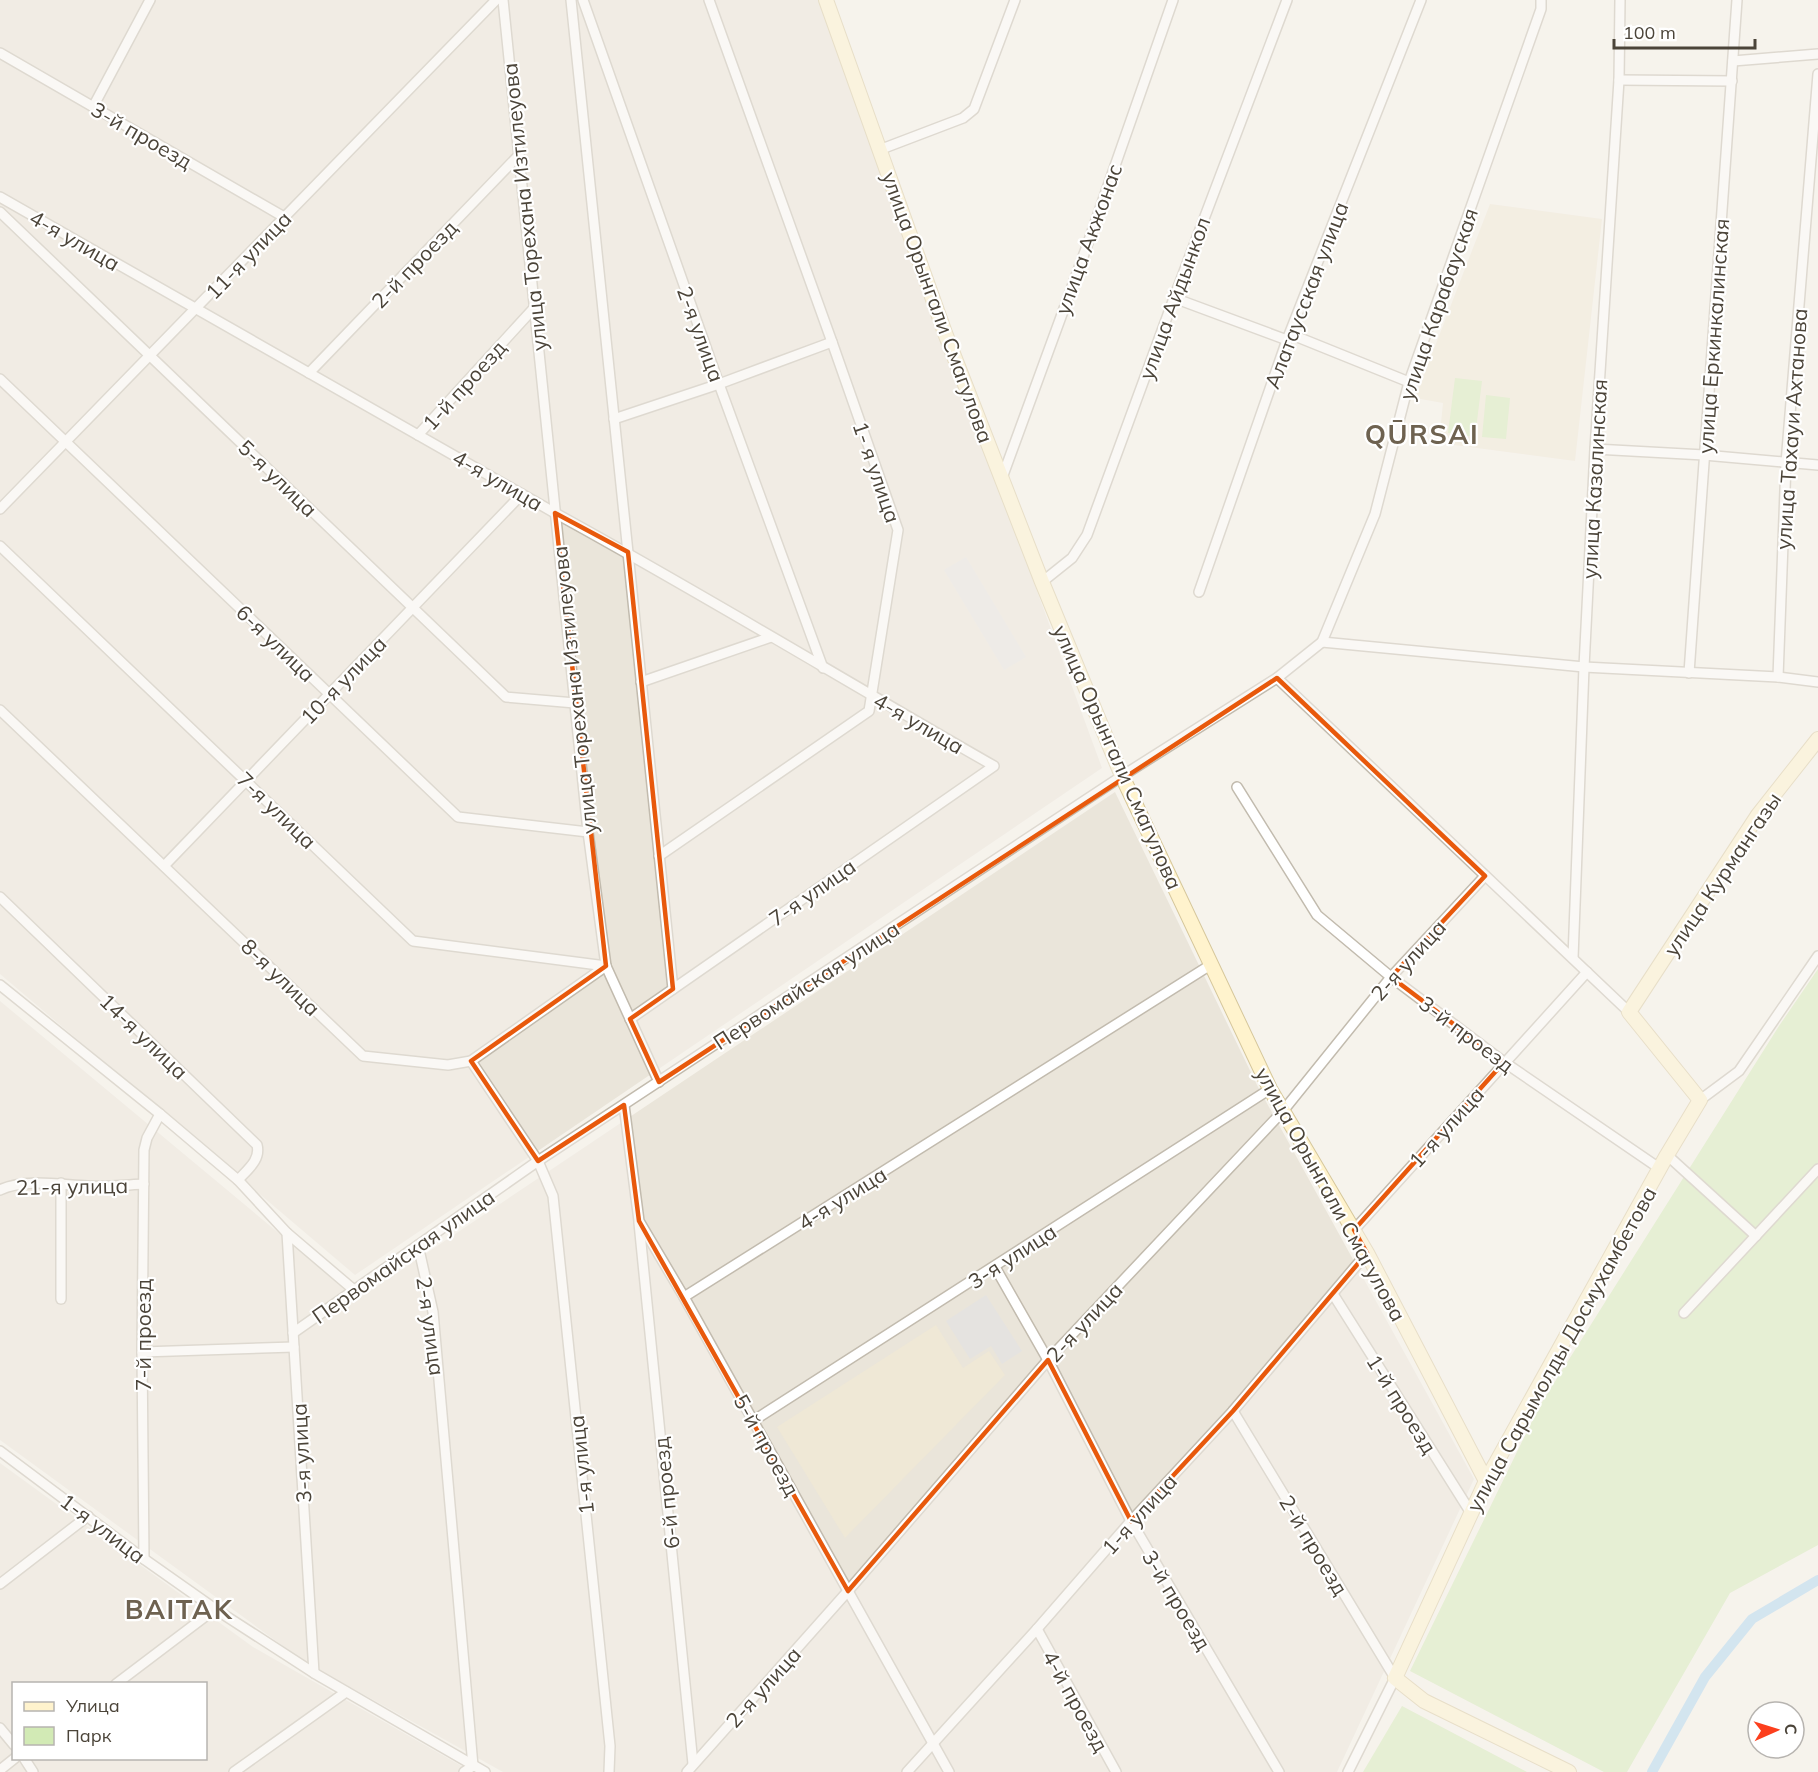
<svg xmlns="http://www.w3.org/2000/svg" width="1818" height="1772" font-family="Mulish,sans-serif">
<rect width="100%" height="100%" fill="#f6f3ec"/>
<g fill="#eae5da" fill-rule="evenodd">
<path d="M 0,0 L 820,0 L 1102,768 L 355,1275 L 0,974 Z"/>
<path d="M 1115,792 L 1258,1087 L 1474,1479 L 1337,1772 L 503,1772 L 305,1662 L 0,1440 L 0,1001 L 358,1299 Z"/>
<path d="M 0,1463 L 253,1647 L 472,1772 L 0,1772 ZM 14,1684 L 206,1684 L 206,1758 L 14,1758 Z"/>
</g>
<g fill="#efe8d6">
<path d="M 1490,204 L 1602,219 L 1575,461 L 1439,443 L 1443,403 L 1415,398 Z"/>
<path d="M 936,1325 L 963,1368 L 989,1351 L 1005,1375 L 845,1538 L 777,1427 Z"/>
</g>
<g fill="#d2eab5">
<path d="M 1455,378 L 1482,381 L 1475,437 L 1448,433 Z"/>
<path d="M 1486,395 L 1510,398 L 1506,439 L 1482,437 Z"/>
<path d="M 1818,969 L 1818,1545 L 1730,1593 L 1627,1772 L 1604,1772 L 1410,1671 L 1539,1407 L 1779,1026 Z"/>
<path d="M 1402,1706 L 1527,1772 L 1363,1772 Z"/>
</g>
<g fill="#e5e3e0">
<path d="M 966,557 L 1026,657 L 1004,670 L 944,570 Z"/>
<path d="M 986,1295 L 1022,1351 L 1002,1364 L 991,1346 L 970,1359 L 946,1321 Z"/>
</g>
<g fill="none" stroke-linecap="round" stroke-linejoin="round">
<path stroke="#a9d4f2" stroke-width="10" d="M 1652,1772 L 1705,1677 L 1752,1619 L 1818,1580"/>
<g stroke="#c2bbae" stroke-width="12">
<g id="street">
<path d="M 503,0 L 588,832 L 606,966 L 659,1082"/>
<path d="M 571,0 L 673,989"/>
<path d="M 583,0 L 719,384 L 823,668"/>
<path d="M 0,53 L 284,217"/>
<path d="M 1733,61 L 1818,54"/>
<path d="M 1619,80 L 1732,81"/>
<path d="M 93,107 L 150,0"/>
<path d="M 879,150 L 963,118 L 974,109 L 1015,0"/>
<path d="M 0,197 L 555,513 C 703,594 847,682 994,766 L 630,1019"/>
<path d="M 0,212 L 506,697 L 575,703"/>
<path d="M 1174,298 L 1287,340"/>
<path d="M 1290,334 L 1409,382"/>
<path d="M 309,373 L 519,155"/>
<path d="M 0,379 L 458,817 L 588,832"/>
<path d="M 614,419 L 719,384 L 832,342"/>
<path d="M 418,435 L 534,308"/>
<path d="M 1595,449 L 1704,455 L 1818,465"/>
<path d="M 1002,478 L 1088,243 L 1173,0"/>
<path d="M 0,509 L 496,0"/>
<path d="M 0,546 L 413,941 L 606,966"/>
<path d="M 1042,582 L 1072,558 L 1087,535 L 1174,298 L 1287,0"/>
<path d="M 1199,592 L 1287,340 L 1421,0"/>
<path d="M 1322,642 L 1584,667 L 1778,677 L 1818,682"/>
<path d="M 1689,673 L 1737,0"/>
<path d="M 1778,677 L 1786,463 L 1818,74"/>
<path d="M 1277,678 L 1629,1012"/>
<path d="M 641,682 L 771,637"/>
<path d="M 0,710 L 363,1056 L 448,1065 L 471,1061 L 606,966"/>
<path d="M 1237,787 L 1317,915 L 1391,977 L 1504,1062 L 1659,1168"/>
<path d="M 659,856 L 869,711 L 898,530 L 832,342 L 709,0"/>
<path d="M 164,866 L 522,494"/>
<path d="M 0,897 L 257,1145 C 261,1160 247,1170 238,1180"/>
<path d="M 1573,958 L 1584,667 L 1595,449 L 1619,80 L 1620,0"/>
<path d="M 0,985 L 160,1114 L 238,1180 L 287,1233 L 354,1290"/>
<path d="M 471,1061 L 538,1161 L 553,1196 L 610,1746 L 609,1772"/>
<path d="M 1700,1100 L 1739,1071 L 1818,956"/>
<path d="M 624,1105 L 639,1221 L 684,1297 L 949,1772"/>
<path d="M 1667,1155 L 1756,1236"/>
<path d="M 0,1190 C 23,1178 62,1185 88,1186 C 106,1187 125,1185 144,1184"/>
<path d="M 639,1223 L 693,1764"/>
<path d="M 1354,1230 L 1587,972"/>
<path d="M 287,1233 L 314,1673"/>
<path d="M 418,1245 L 433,1312 L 473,1766 L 464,1772"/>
<path d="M 995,1267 L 1048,1360 L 1131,1521 L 1279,1772"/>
<path d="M 1333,1294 L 1471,1513"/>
<path d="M 684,1297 L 1212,964"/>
<path d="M 61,1299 L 61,1183"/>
<path d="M 1684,1313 L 1818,1169"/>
<path d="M 293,1333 L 538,1161 L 1122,776 L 1277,678 L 1322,642 L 1375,514 L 1409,382 L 1541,9 L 1541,0"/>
<path d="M 142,1352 L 294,1347"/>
<path d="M 1233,1411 L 1395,1678 L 1348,1772"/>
<path d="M 753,1421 L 1270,1089"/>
<path d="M 0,1451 L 144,1559 L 215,1609 L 314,1673 L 485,1772"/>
<path d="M 144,1559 L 142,1352 L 144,1150 L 147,1138 L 160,1114"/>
<path d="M 0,1584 L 88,1516"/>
<path d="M 1037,1629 L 1116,1772"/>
<path d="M 116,1684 L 215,1609"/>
<path d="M 0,1728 L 14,1745"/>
<path d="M 24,1758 L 33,1772"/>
<path d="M 0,1770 L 15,1758"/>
<path d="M 234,1772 L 346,1692"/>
<path d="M 687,1772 L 848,1591 L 1048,1360 L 1283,1111 L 1391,977 L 1485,876"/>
<path d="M 907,1772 L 1037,1629 L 1131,1521 L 1233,1411 L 1367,1253"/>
</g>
</g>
<g stroke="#d6c79b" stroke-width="16">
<g id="secondary">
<path d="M 826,0 L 945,333 L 1042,582 L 1122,776 L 1270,1089 L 1367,1253 L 1486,1481"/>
<path d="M 1569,1772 L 1424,1701 L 1395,1678 L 1486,1481 L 1667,1155 L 1700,1100 L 1629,1012 L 1758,815 L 1818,739"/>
</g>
</g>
<use href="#street" stroke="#fff" stroke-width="9"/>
<use href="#secondary" stroke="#fff3cd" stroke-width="14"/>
</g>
<path d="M0 0H1818V1772H0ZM 555,513 L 628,552 L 673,989 L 630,1019 L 659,1082 L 1277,678 L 1485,876 L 1391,977 L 1504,1062 L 1354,1230 L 1367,1253 L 1233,1411 L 1131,1521 L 1048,1360 L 848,1591 L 639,1221 L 624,1105 L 538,1161 L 471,1061 L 606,966 Z" fill="#f6f3ec" fill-opacity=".55" fill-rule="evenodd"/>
<path fill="none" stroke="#e8590c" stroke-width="4.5" stroke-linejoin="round" d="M 555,513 L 628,552 L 673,989 L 630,1019 L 659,1082 L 1277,678 L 1485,876 L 1391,977 L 1504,1062 L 1354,1230 L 1367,1253 L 1233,1411 L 1131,1521 L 1048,1360 L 848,1591 L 639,1221 L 624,1105 L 538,1161 L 471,1061 L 606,966 Z"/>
<g text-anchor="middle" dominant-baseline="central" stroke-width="4.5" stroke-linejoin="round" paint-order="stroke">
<g font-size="21" fill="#4b4439" stroke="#fff">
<text transform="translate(142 135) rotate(30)">3-й проезд</text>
<text transform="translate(524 207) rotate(-96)">улица Торехана Изтилеуова</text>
<text transform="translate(1088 239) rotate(-70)">улица Акжонас</text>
<text transform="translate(75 240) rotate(30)">4-я улица</text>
<text transform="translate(248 255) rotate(-46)">11-я улица</text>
<text transform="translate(414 264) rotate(-46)">2-й проезд</text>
<text transform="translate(1306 295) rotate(-69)">Алатаусская улица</text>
<text transform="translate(1174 298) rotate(-70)">улица Айдынкол</text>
<text transform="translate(1438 304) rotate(-71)">улица Карабауская</text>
<text transform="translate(938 307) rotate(70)">улица Орынгали Смагулова</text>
<text transform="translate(701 334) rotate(70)">2-я улица</text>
<text transform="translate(1713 336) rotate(-86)">улица Еркинкалинская</text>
<text transform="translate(464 385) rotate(-48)">1-й проезд</text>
<text transform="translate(1791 429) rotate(-86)">улица Тахауи Ахтанова</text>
<text transform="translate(877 472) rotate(71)">1- я улица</text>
<text transform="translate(278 478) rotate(44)">5-я улица</text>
<text transform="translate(1594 479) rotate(-87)">улица Казалинская</text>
<text transform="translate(498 480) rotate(30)">4-я улица</text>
<text transform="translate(276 643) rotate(44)">6-я улица</text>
<text transform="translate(343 680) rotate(-46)">10-я улица</text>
<text transform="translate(574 690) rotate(-96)">улица Торехана Изтилеуова</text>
<text transform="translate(919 723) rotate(30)">4-я улица</text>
<text transform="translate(1118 757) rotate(66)">улица Орынгали Смагулова</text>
<text transform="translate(277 810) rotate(44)">7-я улица</text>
<text transform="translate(1722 874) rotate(-56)">улица Курмангазы</text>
<text transform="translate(812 892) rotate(-35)">7-я улица</text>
<text transform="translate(1408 960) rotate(-48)">2-я улица</text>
<text transform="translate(281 977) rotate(44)">8-я улица</text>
<text transform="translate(806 985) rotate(-33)">Первомайская улица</text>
<text transform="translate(1467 1034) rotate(37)">3-й проезд</text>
<text transform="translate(144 1036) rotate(44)">14-я улица</text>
<text transform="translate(1446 1127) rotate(-48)">1-я улица</text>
<text transform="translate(72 1186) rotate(-1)">21-я улица</text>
<text transform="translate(1331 1194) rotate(61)">улица Орынгали Смагулова</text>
<text transform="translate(842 1198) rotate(-32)">4-я улица</text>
<text transform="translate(403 1256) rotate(-35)">Первомайская улица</text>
<text transform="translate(1012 1256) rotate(-33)">3-я улица</text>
<text transform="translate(1084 1322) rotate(-47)">2-я улица</text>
<text transform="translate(431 1326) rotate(82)">2-я улица</text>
<text transform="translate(143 1335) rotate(-90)">7-й проезд</text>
<text transform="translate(1561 1349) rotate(-61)">улица Сарымолды Досмухамбетова</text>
<text transform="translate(1402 1404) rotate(58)">1-й проезд</text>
<text transform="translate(767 1445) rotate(61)">5-й проезд</text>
<text transform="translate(301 1453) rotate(-93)">3-я улица</text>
<text transform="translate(581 1465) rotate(-96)">1-я улица</text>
<text transform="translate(666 1493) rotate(-96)">6-й проезд</text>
<text transform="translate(1139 1514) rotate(-48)">1-я улица</text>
<text transform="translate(103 1528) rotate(37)">1-я улица</text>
<text transform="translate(1314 1545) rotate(59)">2-й проезд</text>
<text transform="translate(1177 1600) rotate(59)">3-й проезд</text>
<text transform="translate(763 1687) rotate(-48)">2-я улица</text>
<text transform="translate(1076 1701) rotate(61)">4-й проезд</text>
</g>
<g font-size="27" font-weight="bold" letter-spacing="1.5" fill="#6e6250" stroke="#fff">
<text x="1422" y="434">QŪRSAI</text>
<text x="179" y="1609">BAITAK</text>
</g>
</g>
<rect x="12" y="1682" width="195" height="78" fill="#ffffff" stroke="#b7b4b0" stroke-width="1.5"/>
<rect x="24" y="1702" width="30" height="9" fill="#fff3cd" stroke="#b7b4b0" stroke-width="1.5"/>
<text x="66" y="1712" font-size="18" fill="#4b4439">Улица</text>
<rect x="24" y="1727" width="30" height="18" fill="#d2eab5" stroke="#b7b4b0" stroke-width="1.5"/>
<text x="66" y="1742" font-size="18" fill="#4b4439">Парк</text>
<g transform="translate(1776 1730) rotate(87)"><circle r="28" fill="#ffffff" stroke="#b7b4b0" stroke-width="1.5"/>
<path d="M0-4.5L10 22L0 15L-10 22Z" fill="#fc3f1d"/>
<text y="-9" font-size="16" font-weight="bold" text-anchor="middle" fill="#4b4439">С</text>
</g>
<path d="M1614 39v9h141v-9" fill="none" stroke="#4b4439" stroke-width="3"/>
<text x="1623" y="39" font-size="18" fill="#4b4439" stroke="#ffffff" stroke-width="4.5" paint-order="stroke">100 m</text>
</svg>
